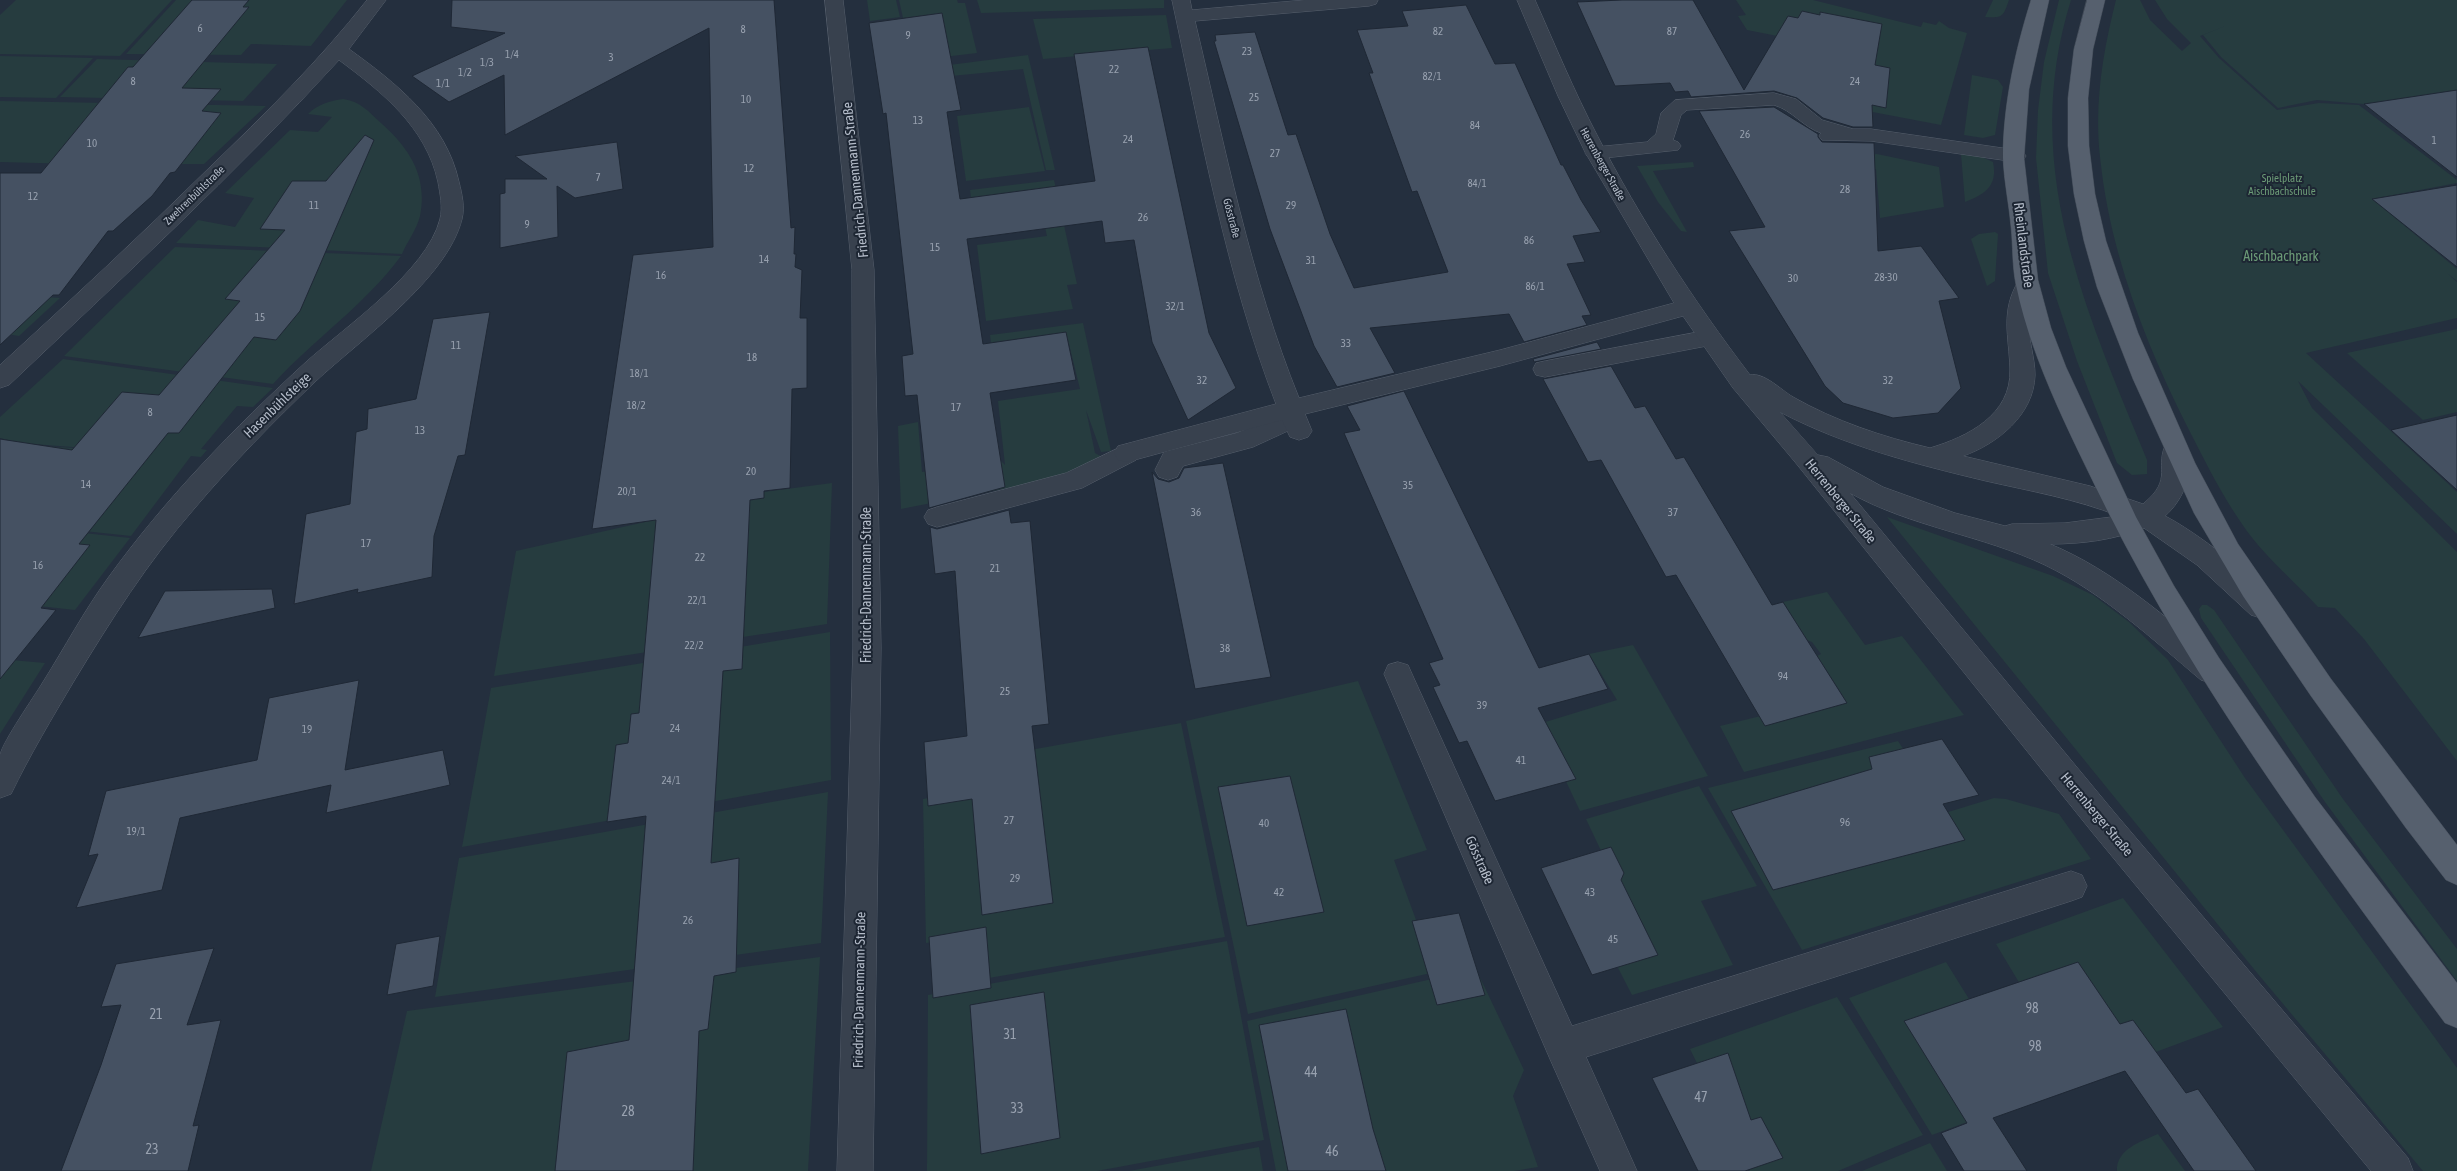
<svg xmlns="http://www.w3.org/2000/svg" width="2457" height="1171" font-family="'Asap Condensed',sans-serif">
<rect width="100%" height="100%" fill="#242f3e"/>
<g fill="#263c3f">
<path d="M 16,0 L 172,0 L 120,56 L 0,54 L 0,15 Z"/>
<path d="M 176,0 L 347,0 L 311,46 L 251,44 L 241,55 L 126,54 Z"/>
<path d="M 867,0 L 896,0 L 900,17 L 870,21 Z"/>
<path d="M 899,0 L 957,0 L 958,3 L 965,3 L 977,53 L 885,64 L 942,13 L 903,18 Z"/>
<path d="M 977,0 L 1164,0 L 1164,8 L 981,13 Z"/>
<path d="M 1736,0 L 1813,0 L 1921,27 L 1923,22 L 1936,25 L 1939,21 L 1949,28 L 1967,33 L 1941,125 L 1799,98 L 1813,43 L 1747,30 L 1738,16 L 1746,15 Z"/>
<path d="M 1993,0 L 2009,0 C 2003,17 2003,18 1985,17 Z"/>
<path d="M 2059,0 L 2071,0 C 2019,165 2085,309 2147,460 L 2147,474 L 2132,475 L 2117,463 L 2077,361 L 2048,273 L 2036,158 L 2038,110 L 2044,62 Z"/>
<path d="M 2116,0 L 2140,0 L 2150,20 L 2182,51 L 2191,43 L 2167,19 L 2155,0 L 2457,0 L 2457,90 L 2364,104 L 2317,100 L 2278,108 L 2221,57 L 2203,35 L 2228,25 L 2200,36 L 2219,58 L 2277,110 L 2319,103 L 2359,105 L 2457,180 L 2457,183 L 2372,199 L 2457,269 L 2457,281 L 2447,273 L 2457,282 L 2457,318 L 2306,353 L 2457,492 L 2457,534 L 2298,381 L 2312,408 L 2457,552 L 2457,761 L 2364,639 L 2335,608 L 2318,607 C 2293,580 2262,554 2242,524 C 2221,494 2205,461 2188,428 C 2145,343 2110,253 2100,157 C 2094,104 2103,51 2116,0 Z"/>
<path d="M 1166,15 L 1172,48 L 1043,59 L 1033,19 Z"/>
<path d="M 1028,55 L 1055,170 L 1046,170 L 1023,69 L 951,76 L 949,65 Z"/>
<path d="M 0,56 L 93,58 L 56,98 L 0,97 Z"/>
<path d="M 97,59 L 277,64 L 243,101 L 60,97 Z"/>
<path d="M 1972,75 L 1998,80 L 2003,87 L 1995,135 L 1983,138 L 1964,135 Z"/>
<path d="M 343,99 C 360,101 369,112 381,123 C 409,148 428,176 420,216 C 417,229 407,242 402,254 L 176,243 L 198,220 L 235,227 L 254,198 L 225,193 L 290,130 L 318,132 L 332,117 L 308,114 C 318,104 330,101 343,99 Z"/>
<path d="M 0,101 L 266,106 L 204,164 L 154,164 L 152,166 L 0,162 Z"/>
<path d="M 1029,107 L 1045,171 L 966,181 L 957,116 Z"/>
<path d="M 1877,154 L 1939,167 L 1944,207 L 1880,218 L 1876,169 L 1816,160 Z"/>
<path d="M 1961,154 L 1982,157 L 1993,162 C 1998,186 1985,194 1965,202 Z"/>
<path d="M 1693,162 L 1694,167 L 1653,171 L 1687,232 L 1681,231 L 1658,202 L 1637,166 Z"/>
<path d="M 1054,180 L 1077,284 L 1067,285 L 1073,309 L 986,321 L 977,245 L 1047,236 L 1036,189 L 971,198 L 970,190 Z"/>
<path d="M 1995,232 L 1998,234 L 1995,281 L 1987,286 L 1971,239 L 1979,234 Z"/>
<path d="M 175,247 L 401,256 C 365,305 314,339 273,384 L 64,356 Z"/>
<path d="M 0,294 L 60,298 L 19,336 L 0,333 Z"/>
<path d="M 1083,323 L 1111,451 L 1101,452 L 1086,410 L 1095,453 L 1104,458 L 1058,478 L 901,509 L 898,426 L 918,422 L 922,472 L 1001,461 L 1005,465 L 998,401 L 1080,389 L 1066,332 L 991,343 L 990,335 Z"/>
<path d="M 2457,329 L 2457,412 L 2423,420 L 2347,353 Z"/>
<path d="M 63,359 L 273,388 L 253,407 L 237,406 L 201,449 L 207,450 L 201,457 L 191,456 L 131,536 L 0,522 L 0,458 L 13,444 L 150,453 L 20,443 L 0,438 L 0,417 Z"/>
<path d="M 832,483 L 827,624 L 494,676 L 516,551 L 654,520 L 688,502 Z"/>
<path d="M 1887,517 L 2053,576 L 2093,595 L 2129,622 L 2168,660 L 2245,778 L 2457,1068 L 2457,1171 L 2423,1171 L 2258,974 Z"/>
<path d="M 0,524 L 130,538 L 75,610 L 30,605 Z"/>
<path d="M 1827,592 L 1865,645 L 1902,636 L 1964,715 L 1744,772 L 1720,726 L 1843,696 L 1817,656 L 1821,654 L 1812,642 L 1807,640 L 1783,602 Z"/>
<path d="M 2202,605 L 2207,605 L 2214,610 L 2343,799 L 2457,949 L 2457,981 L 2325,802 L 2201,618 L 2199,609 Z"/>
<path d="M 830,632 L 831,780 L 462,847 L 491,688 Z"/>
<path d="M 1633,645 L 1708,776 L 1580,811 L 1539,724 L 1617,700 L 1589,654 Z"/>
<path d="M 0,659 L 45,663 L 0,734 Z"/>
<path d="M 1358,681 L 1427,850 L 1394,860 L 1419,928 L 1431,973 L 1248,1014 L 1186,721 Z"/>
<path d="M 1181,723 L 1225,937 L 977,980 L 973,935 L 926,943 L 923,799 L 970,790 L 969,761 Z"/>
<path d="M 1898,741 L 1945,813 L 1994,798 L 2006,799 L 2059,814 L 2091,859 L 1802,950 L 1708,788 Z"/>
<path d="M 1699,786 L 1757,886 L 1701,901 L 1733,965 L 1632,995 L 1616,964 L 1649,952 L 1586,819 Z"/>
<path d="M 828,792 L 821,943 L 435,997 L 459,858 Z"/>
<path d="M 2123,898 L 2223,1027 L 1932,1135 L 1849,998 L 1946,962 L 1974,1007 L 2023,989 L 1996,944 Z"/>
<path d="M 1227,941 L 1264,1140 L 1097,1171 L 927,1171 L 928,995 Z"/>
<path d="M 820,957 L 808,1171 L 371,1171 L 407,1011 Z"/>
<path d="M 1476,969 L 1524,1070 L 1513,1096 L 1538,1167 L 1514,1171 L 1276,1171 L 1247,1021 Z"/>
<path d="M 1837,997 L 1923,1135 L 1838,1171 L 1750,1171 L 1690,1049 Z"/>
<path d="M 2158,1134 L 2185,1171 L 2117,1171 C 2116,1149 2142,1141 2158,1134 Z"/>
<path d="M 1930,1143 L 1947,1171 L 1862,1171 Z"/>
<path d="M 1259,1147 L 1263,1171 L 1129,1171 Z"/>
</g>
<g fill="#455162" stroke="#1f2835">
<path d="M 192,0 L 249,0 L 243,7 L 249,7 L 182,88 L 221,89 L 202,111 L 221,113 L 175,172 L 170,173 L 152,196 L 113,231 L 108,231 L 59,295 L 53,295 L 0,345 L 0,173 L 41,173 L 128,67 L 133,67 Z"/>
<path d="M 452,0 L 774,0 L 791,228 L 795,227 L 794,254 L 796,254 L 795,267 L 802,270 L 800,318 L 807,318 L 807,388 L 792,389 L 790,488 L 764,491 L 764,498 L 750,500 L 742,669 L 723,671 L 711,863 L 739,858 L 736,972 L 714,976 L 708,1029 L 699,1031 L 693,1171 L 555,1171 L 567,1052 L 629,1040 L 646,816 L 607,822 L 616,745 L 628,743 L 631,714 L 639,713 L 656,520 L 592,529 L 633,255 L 713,247 L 709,28 L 505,135 L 504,75 L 449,102 L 412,76 L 505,33 L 451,27 Z"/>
<path d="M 1622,0 L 1693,0 L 1744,90 L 1788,16 L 1798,18 L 1802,11 L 1820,15 L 1820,12 L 1882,24 L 1875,65 L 1890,68 L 1886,108 L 1872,105 L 1873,127 L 1853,127 L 1823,118 L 1797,98 L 1774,91 L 1691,97 L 1688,91 L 1675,92 L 1670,83 L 1615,86 L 1577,2 Z"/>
<path d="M 1466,5 L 1495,64 L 1515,63 L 1561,165 L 1563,165 L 1581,200 L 1601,232 L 1573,236 L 1585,262 L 1567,264 L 1591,315 L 1582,316 L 1587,325 L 1524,342 L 1509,314 L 1370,328 L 1395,373 L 1337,387 L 1314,346 L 1270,229 L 1214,41 L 1216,41 L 1215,35 L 1255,32 L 1288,135 L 1296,134 L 1330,234 L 1354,288 L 1448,272 L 1417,191 L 1412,192 L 1369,73 L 1373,73 L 1357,30 L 1408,26 L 1402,11 Z"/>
<path d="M 942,13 L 961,110 L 947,112 L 960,199 L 1095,181 L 1074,54 L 1148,47 L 1209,333 L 1236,388 L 1188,420 L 1152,342 L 1134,240 L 1105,243 L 1102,221 L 967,239 L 983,344 L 1066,332 L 1076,380 L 990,393 L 1005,487 L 929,508 L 917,395 L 905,396 L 902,356 L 913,354 L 886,113 L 883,114 L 869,23 Z"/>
<path d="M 2457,90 L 2457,177 L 2364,104 Z"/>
<path d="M 1774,107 L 1818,134 L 1818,137 L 1822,142 L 1874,143 L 1878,251 L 1921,246 L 1959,298 L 1939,301 L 1961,388 L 1938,413 L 1893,418 L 1843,403 L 1825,386 L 1729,231 L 1765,227 L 1699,111 Z"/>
<path d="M 365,135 L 374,140 L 300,311 L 276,340 L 254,337 L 179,433 L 168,433 L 79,544 L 90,545 L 41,608 L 56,610 L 0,679 L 0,439 L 72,450 L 122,392 L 159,395 L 240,301 L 225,299 L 285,230 L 260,229 L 292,181 L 326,181 Z"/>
<path d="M 617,142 L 623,189 L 575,198 L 557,186 L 558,237 L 500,248 L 500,194 L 505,193 L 505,179 L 547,179 L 515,156 Z"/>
<path d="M 2457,185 L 2457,267 L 2372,199 Z"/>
<path d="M 490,312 L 465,455 L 458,456 L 434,536 L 432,577 L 357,593 L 358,589 L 294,604 L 306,514 L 350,504 L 356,432 L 367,429 L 368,409 L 416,399 L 433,319 Z"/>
<path d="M 1597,342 L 1601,349 L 1534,362 L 1533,359 Z"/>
<path d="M 1611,366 L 1635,408 L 1645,406 L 1676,459 L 1684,457 L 1772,605 L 1783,602 L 1847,703 L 1765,726 L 1676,575 L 1666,577 L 1601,460 L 1588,462 L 1543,379 Z"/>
<path d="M 1404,391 L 1539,668 L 1589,654 L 1608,689 L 1538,708 L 1576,779 L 1495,801 L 1467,741 L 1459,743 L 1433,687 L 1440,685 L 1429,663 L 1443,659 L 1344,433 L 1360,430 L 1347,406 Z"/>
<path d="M 2457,415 L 2457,490 L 2391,430 Z"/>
<path d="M 1223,463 L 1271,677 L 1195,689 L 1152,472 L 1158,479 L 1169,482 L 1179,478 L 1184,468 Z"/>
<path d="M 1009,510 L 1011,523 L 1030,521 L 1049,724 L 1032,726 L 1053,903 L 982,915 L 972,799 L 928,806 L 924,742 L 967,736 L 955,571 L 935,574 L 930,527 L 937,529 Z"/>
<path d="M 272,589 L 275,608 L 138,638 L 165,591 Z"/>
<path d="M 359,680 L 345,770 L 443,750 L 450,785 L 326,813 L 331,785 L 180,818 L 162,890 L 76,908 L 98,854 L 88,856 L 106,791 L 257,760 L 269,698 Z"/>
<path d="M 1942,739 L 1979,795 L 1943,804 L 1965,840 L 1773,890 L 1731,811 L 1872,769 L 1869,757 Z"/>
<path d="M 1290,776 L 1324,912 L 1247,926 L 1218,787 Z"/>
<path d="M 1611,847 L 1624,873 L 1621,880 L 1658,955 L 1592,975 L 1541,868 Z"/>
<path d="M 1459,913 L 1485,995 L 1437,1005 L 1412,921 Z"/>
<path d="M 986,927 L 991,988 L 933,998 L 929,937 Z"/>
<path d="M 440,936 L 433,986 L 387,995 L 396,944 Z"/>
<path d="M 214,948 L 187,1025 L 221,1020 L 193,1126 L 199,1125 L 188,1171 L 61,1171 L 101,1065 L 121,1005 L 101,1007 L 116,964 Z"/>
<path d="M 2078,962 L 2120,1024 L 2133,1020 L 2186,1093 L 2198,1089 L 2256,1171 L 2194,1171 L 2125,1071 L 1993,1118 L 2027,1171 L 1964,1171 L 1941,1133 L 1967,1123 L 1904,1021 Z"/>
<path d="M 1044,992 L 1060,1138 L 981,1154 L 970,1005 Z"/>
<path d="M 1346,1009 L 1373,1129 L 1386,1171 L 1288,1171 L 1259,1025 Z"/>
<path d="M 1728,1053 L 1751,1120 L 1761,1117 L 1783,1158 L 1745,1171 L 1698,1171 L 1652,1078 Z"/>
</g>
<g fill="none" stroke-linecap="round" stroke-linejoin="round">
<g stroke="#565f6c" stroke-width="1">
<g id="service">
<path d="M 1774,93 L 1796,99 L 1822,120 L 1853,129 L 1871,129 L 2016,150 L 2023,152 L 2026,156 L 2023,160 L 2016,162 L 1871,141 L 1822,140 L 1819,136 L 1821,133 C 1803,127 1792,110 1774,105 L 1687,110 L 1681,115 L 1673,140 L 1678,142 L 1681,146 L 1678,150 L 1595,159 L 1588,157 L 1585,153 L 1588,149 L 1595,147 L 1647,142 L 1656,134 L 1661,113 L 1675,100 Z"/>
<path d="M 1709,330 L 1717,332 L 1721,338 L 1717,344 L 1545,377 L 1536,375 L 1533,369 L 1536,363 L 1545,361 Z"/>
<path d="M 1294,409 L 1303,412 L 1306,418 L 1303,424 L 1253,447 L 1183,466 L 1177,477 L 1168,480 L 1159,477 L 1155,470 L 1164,452 L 1237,433 Z"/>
<path d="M 1127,444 L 1136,446 L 1140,453 L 1136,460 L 1082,488 L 937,527 L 928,524 L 924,517 L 928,510 L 937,507 L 1066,473 Z"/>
</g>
</g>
<g stroke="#565f6c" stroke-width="1">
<g id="minor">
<path d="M 367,0 L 386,0 L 349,49 C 396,83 446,122 459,182 C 462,194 465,207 462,219 C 447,279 360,340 316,381 C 273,422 232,464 194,509 C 147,563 111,620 74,681 C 52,718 30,755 11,794 L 0,798 C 0,784 0,768 0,755 C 3,741 34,697 43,682 C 65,647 84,611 108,578 C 165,499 234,428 306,362 C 345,327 427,271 440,219 C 443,207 440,194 438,182 C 426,127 382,92 339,60 C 235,174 121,279 9,385 L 0,388 L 0,365 C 71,300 141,235 209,168 C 265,114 319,61 367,0 Z"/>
<path d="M 825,0 L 843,0 L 874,270 L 881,648 L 873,1171 L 837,1171 L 853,648 L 852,270 Z"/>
<path d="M 1172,0 L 1190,0 L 1192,10 L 1305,0 L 1378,0 L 1376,4 L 1369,6 L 1195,21 C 1225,147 1250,277 1299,398 L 1500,350 L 1674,303 L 1585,152 L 1558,96 L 1517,0 L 1535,0 C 1555,45 1574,91 1597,135 C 1640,219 1693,300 1750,375 C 1764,372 1781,390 1793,397 C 1835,421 1883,437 1930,448 C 1967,437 2012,415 2010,369 C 2009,336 2000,311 2019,280 L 2027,277 L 2035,280 L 2038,285 C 2035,297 2029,309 2029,322 C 2028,340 2035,357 2035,375 C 2034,415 1997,444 1963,456 L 2090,486 L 2143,504 C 2175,478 2153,467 2167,442 L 2176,440 L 2185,442 C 2198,465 2184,500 2165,516 C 2193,530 2261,580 2275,607 L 2271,615 L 2261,618 L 2251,615 L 2197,565 L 2144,528 C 2114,540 2082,544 2050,544 C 2115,571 2167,619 2221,662 L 2225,671 L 2221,680 L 2211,683 L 2201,680 C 2152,639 2103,593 2045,565 C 1982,535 1911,527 1850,493 L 2114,812 L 2408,1158 L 2413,1171 L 2371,1171 L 2092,832 L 1795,462 L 1733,388 L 1683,316 L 1500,366 L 1305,414 L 1312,431 L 1308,437 L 1299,440 L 1290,437 L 1282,420 L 1127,462 L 1118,460 L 1114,453 L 1118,446 L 1276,404 C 1226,274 1201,135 1172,0 ZM 1780,412 C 1845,446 1915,464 1986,481 C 2030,491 2076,499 2119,516 L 2065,523 L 2012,524 L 2005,526 L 1955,513 L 1883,487 L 1828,457 L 1818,455 Z"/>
<path d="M 1398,662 L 1408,665 L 1412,674 L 1572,1026 L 2071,871 L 2082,875 L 2087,886 L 2082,897 L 2071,901 L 1586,1057 L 1637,1171 L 1600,1171 L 1550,1059 L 1384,674 L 1388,665 Z"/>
</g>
</g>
<g stroke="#414a57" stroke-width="1">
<g id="primary">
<path d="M 2031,0 L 2049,0 L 2029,89 L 2024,158 L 2038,280 L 2051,328 L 2066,367 L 2136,517 L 2174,586 L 2219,658 L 2315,797 L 2457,983 L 2457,1028 L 2445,1023 C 2313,845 2181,668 2086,467 C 2058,409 2029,348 2016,285 C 2012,266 2013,246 2011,227 C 2009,204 2004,182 2003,158 C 2003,105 2015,51 2031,0 Z"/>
<path d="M 2087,0 L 2105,0 L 2093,49 L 2088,98 L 2089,146 L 2095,194 L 2106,241 L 2138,333 L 2195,463 L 2238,544 L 2331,679 L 2457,845 L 2457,885 L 2446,880 L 2406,828 L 2311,696 L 2243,596 L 2194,513 L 2133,379 L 2097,287 L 2084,241 L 2074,194 L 2068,146 L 2068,98 L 2074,49 Z"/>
</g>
</g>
<use href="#service" fill="#38414e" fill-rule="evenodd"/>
<use href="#minor" fill="#38414e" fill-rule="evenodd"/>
<use href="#primary" fill="#56606e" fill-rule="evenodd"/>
</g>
<g text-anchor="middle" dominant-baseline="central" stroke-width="4" stroke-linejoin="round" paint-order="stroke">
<g font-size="11" fill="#98a1af">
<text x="200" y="28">6</text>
<text x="743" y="29">8</text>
<text x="1438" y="31">82</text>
<text x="1672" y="31">87</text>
<text x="908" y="35">9</text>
<text x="1247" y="51">23</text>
<text x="512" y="54">1/4</text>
<text x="611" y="57">3</text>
<text x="487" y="62">1/3</text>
<text x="1114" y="69">22</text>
<text x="465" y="72">1/2</text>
<text x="1432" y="76">82/1</text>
<text x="133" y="81">8</text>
<text x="1855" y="81">24</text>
<text x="443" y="83">1/1</text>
<text x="1254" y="97">25</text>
<text x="746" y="99">10</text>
<text x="918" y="120">13</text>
<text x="1475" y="125">84</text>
<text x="1745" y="134">26</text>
<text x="1128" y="139">24</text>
<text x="2434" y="140">1</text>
<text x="92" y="143">10</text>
<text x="1275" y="153">27</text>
<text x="749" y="168">12</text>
<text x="598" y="177">7</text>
<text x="1477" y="183">84/1</text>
<text x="1845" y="189">28</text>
<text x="33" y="196">12</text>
<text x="314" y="205">11</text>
<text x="1291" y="205">29</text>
<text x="1143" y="217">26</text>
<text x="527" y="224">9</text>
<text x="1529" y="240">86</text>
<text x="935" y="247">15</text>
<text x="764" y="259">14</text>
<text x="1311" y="260">31</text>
<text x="661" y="275">16</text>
<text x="1886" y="277">28-30</text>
<text x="1793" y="278">30</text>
<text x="1535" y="286">86/1</text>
<text x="1175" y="306">32/1</text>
<text x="260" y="317">15</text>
<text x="1346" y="343">33</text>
<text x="456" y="345">11</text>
<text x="752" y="357">18</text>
<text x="639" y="373">18/1</text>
<text x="1202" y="380">32</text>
<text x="1888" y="380">32</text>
<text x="636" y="405">18/2</text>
<text x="956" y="407">17</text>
<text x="150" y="412">8</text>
<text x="420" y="430">13</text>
<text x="751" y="471">20</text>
<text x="86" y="484">14</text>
<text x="1408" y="485">35</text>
<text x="627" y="491">20/1</text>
<text x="1196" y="512">36</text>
<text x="1673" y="512">37</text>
<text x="366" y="543">17</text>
<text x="700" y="557">22</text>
<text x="38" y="565">16</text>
<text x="995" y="568">21</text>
<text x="697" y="600">22/1</text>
<text x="694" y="645">22/2</text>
<text x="1225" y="648">38</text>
<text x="1783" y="676">94</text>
<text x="1005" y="691">25</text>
<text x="1482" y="705">39</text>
<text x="675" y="728">24</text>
<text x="307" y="729">19</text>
<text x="1521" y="760">41</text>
<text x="671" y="780">24/1</text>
<text x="1009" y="820">27</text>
<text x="1845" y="822">96</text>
<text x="1264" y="823">40</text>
<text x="136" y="831">19/1</text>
<text x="1015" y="878">29</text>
<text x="1279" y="892">42</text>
<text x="1590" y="892">43</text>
<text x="688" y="920">26</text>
<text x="1613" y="939">45</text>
</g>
<g font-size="11" fill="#b4bcc9" stroke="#1d2633">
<text transform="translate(1603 164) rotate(61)">Herrenberger Straße</text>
<text transform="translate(194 195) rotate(-44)">Zwehrenbühlstraße</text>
<text transform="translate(1232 218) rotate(75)">Gösstraße</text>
</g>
<g font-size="11" fill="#6b9a76" stroke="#1d2633">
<text x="2282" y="178">Spielplatz<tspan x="2282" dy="13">Aischbachschule</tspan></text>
</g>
<g font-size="14" fill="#b4bcc9" stroke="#1d2633">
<text transform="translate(855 180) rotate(-96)">Friedrich-Dannenmann-Straße</text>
<text transform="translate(2024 245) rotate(83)">Rheinlandstraße</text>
<text transform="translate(277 405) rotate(-44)">Hasenbühlsteige</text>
<text transform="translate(1841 501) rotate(51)">Herrenberger Straße</text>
<text transform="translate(866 585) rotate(-90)">Friedrich-Dannenmann-Straße</text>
<text transform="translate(2097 814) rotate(50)">Herrenberger Straße</text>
<text transform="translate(1480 860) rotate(66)">Gösstraße</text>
<text transform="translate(859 990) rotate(-89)">Friedrich-Dannenmann-Straße</text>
</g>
<g font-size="14" fill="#6b9a76" stroke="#1d2633">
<text x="2281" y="256">Aischbachpark</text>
</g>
<g font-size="14" fill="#98a1af">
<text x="2032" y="1008">98</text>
<text x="156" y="1014">21</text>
<text x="1010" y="1034">31</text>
<text x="2035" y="1046">98</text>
<text x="1311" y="1072">44</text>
<text x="1701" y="1097">47</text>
<text x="1017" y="1108">33</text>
<text x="628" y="1111">28</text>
<text x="152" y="1149">23</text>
<text x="1332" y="1151">46</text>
</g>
</g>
</svg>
